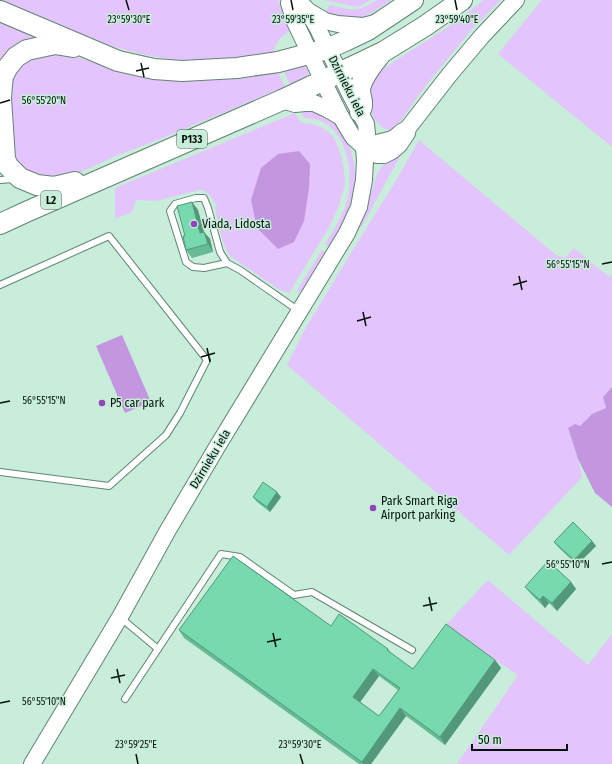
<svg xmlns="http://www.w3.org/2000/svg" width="612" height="764" font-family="'Fira Sans Condensed',sans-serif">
<rect width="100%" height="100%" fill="#c8edda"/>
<g fill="#e4c4fc">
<path d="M 0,0 L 278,0 L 289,24 L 291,31 C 281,35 273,45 274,55 C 252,58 229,61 207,62 C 201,62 195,61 189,61 C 122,57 61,27 0,3 Z"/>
<path d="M 323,0 L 371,0 L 358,7 Z"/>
<path d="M 377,0 L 391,0 C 379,8 366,18 352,20 C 344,20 331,17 323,15 L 330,5 C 353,10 356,13 377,0 Z"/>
<path d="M 484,0 L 501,0 L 472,29 L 427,84 L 399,123 L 392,131 L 383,128 L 374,119 L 368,104 L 370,81 L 381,70 L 451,25 Z"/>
<path d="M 542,0 L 612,0 L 612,147 L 498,54 Z"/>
<path d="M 0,20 L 39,37 L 0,72 Z"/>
<path d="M 61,52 L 120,71 L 277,70 L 285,87 L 155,141 L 118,155 L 66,179 L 48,182 L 16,165 L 6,97 L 17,66 L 33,54 Z"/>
<path d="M 304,64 L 307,66 L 309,70 L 307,76 L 290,85 L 283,68 Z"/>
<path d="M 307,110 C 314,111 318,113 324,116 C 328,118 332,120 335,122 C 338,125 340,129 342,132 C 355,152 358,177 353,200 C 349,217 339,233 330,248 L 325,244 C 334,229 344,214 348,197 C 353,172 347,134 323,122 C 317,119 311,118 304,118 L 301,111 Z"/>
<path d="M 295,113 L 299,120 L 302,123 L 313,124 L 321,127 L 332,135 L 336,142 L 342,159 L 344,171 L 345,185 L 338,208 L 328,229 L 289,293 L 280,290 L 231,257 C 222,246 218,221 215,207 L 217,206 L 216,203 L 214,203 L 211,196 L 203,190 L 199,190 L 156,201 L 136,200 L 132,212 L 115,219 L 115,188 Z"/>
<path d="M 419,140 L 556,255 L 565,258 L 574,248 L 609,277 L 612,274 L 612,387 L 603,397 L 606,408 L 592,414 L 580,427 L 568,428 L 578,459 L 582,477 L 509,555 L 287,365 L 304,331 L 346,261 L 397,179 Z"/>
<path d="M 404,149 L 361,228 L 359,226 L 365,212 L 377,174 L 383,165 L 395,154 Z"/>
<path d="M 322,250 L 327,253 L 305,288 L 301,291 L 296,292 Z"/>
<path d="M 488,580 L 588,665 L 612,634 L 612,764 L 457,764 L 518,675 L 444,627 Z"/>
</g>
<g fill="#c297e0">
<path d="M 299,151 L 310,164 L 309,188 L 304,221 L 294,242 L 278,249 L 257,228 L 251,200 L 261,168 L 278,154 Z"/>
<path d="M 122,335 L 151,402 L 125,413 L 96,346 Z"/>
<path d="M 612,387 L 612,507 L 595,493 L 578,459 L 568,428 L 575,424 L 580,426 L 592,414 L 606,408 L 603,397 Z"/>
</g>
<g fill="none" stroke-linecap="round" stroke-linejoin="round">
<g stroke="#628474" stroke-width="8">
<g id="service">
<path d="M 0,180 L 14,179"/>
<path d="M 227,263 L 204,268 L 193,267 L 186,262 L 170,211 L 175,204 L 196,198 L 204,198 L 208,208 L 220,252 L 227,263 L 240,270 L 299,311"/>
<path d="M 0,285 L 109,236 L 207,360 L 180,413 L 166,435 L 109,486 L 0,472"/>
<path d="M 121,618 L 158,649 L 221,554 L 240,557 L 294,595 L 312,592 L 412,650"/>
<path d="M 125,699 L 158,649"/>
</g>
</g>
<g stroke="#628474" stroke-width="18">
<g id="tertiary">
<path d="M 290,0 L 289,3 L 295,22 L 323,81 L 341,117 L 353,137 L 364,147 L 377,155 L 384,155 L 392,151 L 399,145 L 407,133 L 408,128 L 450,74 L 482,36 L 516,0"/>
<path d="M 308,11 L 325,21 L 338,24 L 363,26 L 375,23"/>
<path d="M 282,100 L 295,104 L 305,103 L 314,103 L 327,109 L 341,117"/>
<path d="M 364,147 C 373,143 383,142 392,139 C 397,137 400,132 405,130"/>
<path d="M 32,764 L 120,617 L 168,530 L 217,447 L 347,233 L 359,207 L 364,180 L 365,160 L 364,147 L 367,134 L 366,124 L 349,92 L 317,27 L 308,11 L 298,0"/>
</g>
</g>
<g stroke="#628474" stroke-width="22">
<g id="primary">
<path d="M 0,11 L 118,61 L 154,69 L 182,71 L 237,68 L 278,62 L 327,49 L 345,41 L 368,30 L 413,0"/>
<path d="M 73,47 L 55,44 L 27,50 L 16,57 L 8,67 L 3,76 L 2,85 L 1,98 L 5,159 L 8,166 L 20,178 L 37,185 L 54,187 L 75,182"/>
<path d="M 360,112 C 360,110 362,108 362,106 C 363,101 360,96 360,90 C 361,78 373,64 380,55"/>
<path d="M 0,224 L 26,212 L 282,100 L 362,62 L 383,52 L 425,26 L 462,0"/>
</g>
</g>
<use href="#service" stroke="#fff" stroke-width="6"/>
<use href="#tertiary" stroke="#fff" stroke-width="16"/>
<use href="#primary" stroke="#fff" stroke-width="20"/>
</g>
<g fill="#66bb96" fill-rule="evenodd">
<path d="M 192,202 L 198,210 L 204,232 L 210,239 L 213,252 L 192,258 L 186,250 L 185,236 Z"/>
<path d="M 253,497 L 281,497 L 270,512 L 257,502 Z"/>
<path d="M 592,541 L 596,546 L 577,565 L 558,547 L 554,542 Z"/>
<path d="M 571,582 L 576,589 L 557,611 L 549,603 L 545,608 L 531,594 L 525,587 Z"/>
<path d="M 331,626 L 388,649 L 391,653 L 413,669 L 495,660 L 501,668 L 445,745 L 406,716 L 371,764 L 359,764 L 184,638 L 179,630 ZM 379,676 L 398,690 L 379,716 L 360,702 Z"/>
</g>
<g fill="#53987a">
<path d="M 192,202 L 198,210 L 206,240 L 200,233 Z"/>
<path d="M 204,232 L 210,239 L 213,252 L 208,244 Z"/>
<path d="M 277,492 L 281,497 L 270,512 L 267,507 Z"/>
<path d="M 592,541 L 596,546 L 577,565 L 574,560 Z"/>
<path d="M 571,582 L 576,589 L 557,611 L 552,603 Z"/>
<path d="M 543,596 L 549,603 L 545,608 L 540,600 Z"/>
<path d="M 495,660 L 501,668 L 445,745 L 440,737 Z"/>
<path d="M 373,669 L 379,676 L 358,705 L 353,697 Z"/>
<path d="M 400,708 L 406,716 L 371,764 L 363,764 L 362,762 Z"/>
</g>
<g fill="#77d9ae" stroke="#53987a" fill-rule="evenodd">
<path d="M 192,202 L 200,233 L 204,232 L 208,244 L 186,250 L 183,236 L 185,236 L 177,206 Z"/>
<path d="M 263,482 L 277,492 L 267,507 L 253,497 Z"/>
<path d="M 573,522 L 592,541 L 574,560 L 554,542 Z"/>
<path d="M 233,556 L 331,626 L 339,614 L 388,649 L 387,650 L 413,669 L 446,624 L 495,660 L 440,737 L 400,708 L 362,762 L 179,630 ZM 373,669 L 400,688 L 379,716 L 353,697 Z"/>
<path d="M 548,561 L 571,582 L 552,603 L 543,596 L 540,600 L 525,587 Z"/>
</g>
<path fill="none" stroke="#05120c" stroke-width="1.5" d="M 126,0 L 129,10M 291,0 L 293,10M 455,0 L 457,10M 141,63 L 144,77M 136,71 L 149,68M 0,103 L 10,100M 602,264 L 612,262M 519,276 L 522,290M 513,285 L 527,281M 363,312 L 366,326M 357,321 L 371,317M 207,348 L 210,362M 201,357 L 215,353M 0,403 L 10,401M 602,564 L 612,562M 429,597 L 432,611M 423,606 L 437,603M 273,633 L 276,647M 267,642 L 281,639M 117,669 L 120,683M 111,678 L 125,675M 0,703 L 10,701M 136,754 L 138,764M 300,754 L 303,764"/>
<g fill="#8e46b8" stroke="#c8edda" stroke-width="1.5">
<circle cx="194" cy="224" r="4"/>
<circle cx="102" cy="403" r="4"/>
<circle cx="373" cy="508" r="4"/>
</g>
<g text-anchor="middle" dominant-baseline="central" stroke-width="3" stroke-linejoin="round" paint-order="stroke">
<g fill="#c8edda" stroke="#40544a" stroke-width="1">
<rect x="177" y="130" width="30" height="18" rx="3"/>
<rect x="41" y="191" width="20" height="18" rx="3"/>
</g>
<g font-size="11" font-weight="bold" fill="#05120c">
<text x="192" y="139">P133</text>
<text x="51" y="200">L2</text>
</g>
<g font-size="12" fill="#05120c" stroke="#c8edda">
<text transform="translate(347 86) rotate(63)">Dzirnieku iela</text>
<text transform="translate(210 459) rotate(-59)">Dzirnieku iela</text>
</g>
<g font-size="12" fill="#05120c" stroke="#c8edda" text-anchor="start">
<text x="202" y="224">Viada, Lidosta</text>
<text x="110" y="403">P5 car park</text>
<text x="381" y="501">Park Smart Riga<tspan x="381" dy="14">Airport parking</tspan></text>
</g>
</g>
<g font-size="10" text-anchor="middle" fill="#05120c" stroke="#c8edda" stroke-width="3" stroke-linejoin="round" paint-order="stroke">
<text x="129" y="23">23°59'30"E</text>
<text x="293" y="23">23°59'35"E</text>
<text x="457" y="23">23°59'40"E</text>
<text x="44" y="104">56°55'20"N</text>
<text x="568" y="268">56°55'15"N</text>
<text x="44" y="404">56°55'15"N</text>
<text x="568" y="568">56°55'10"N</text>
<text x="44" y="705">56°55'10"N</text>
<text x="136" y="748">23°59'25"E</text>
<text x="300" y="748">23°59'30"E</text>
</g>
<path d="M472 744v6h95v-6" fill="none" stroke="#05120c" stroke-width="2"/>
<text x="478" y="744" font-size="12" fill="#05120c" stroke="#c8edda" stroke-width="3" paint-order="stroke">50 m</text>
</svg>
